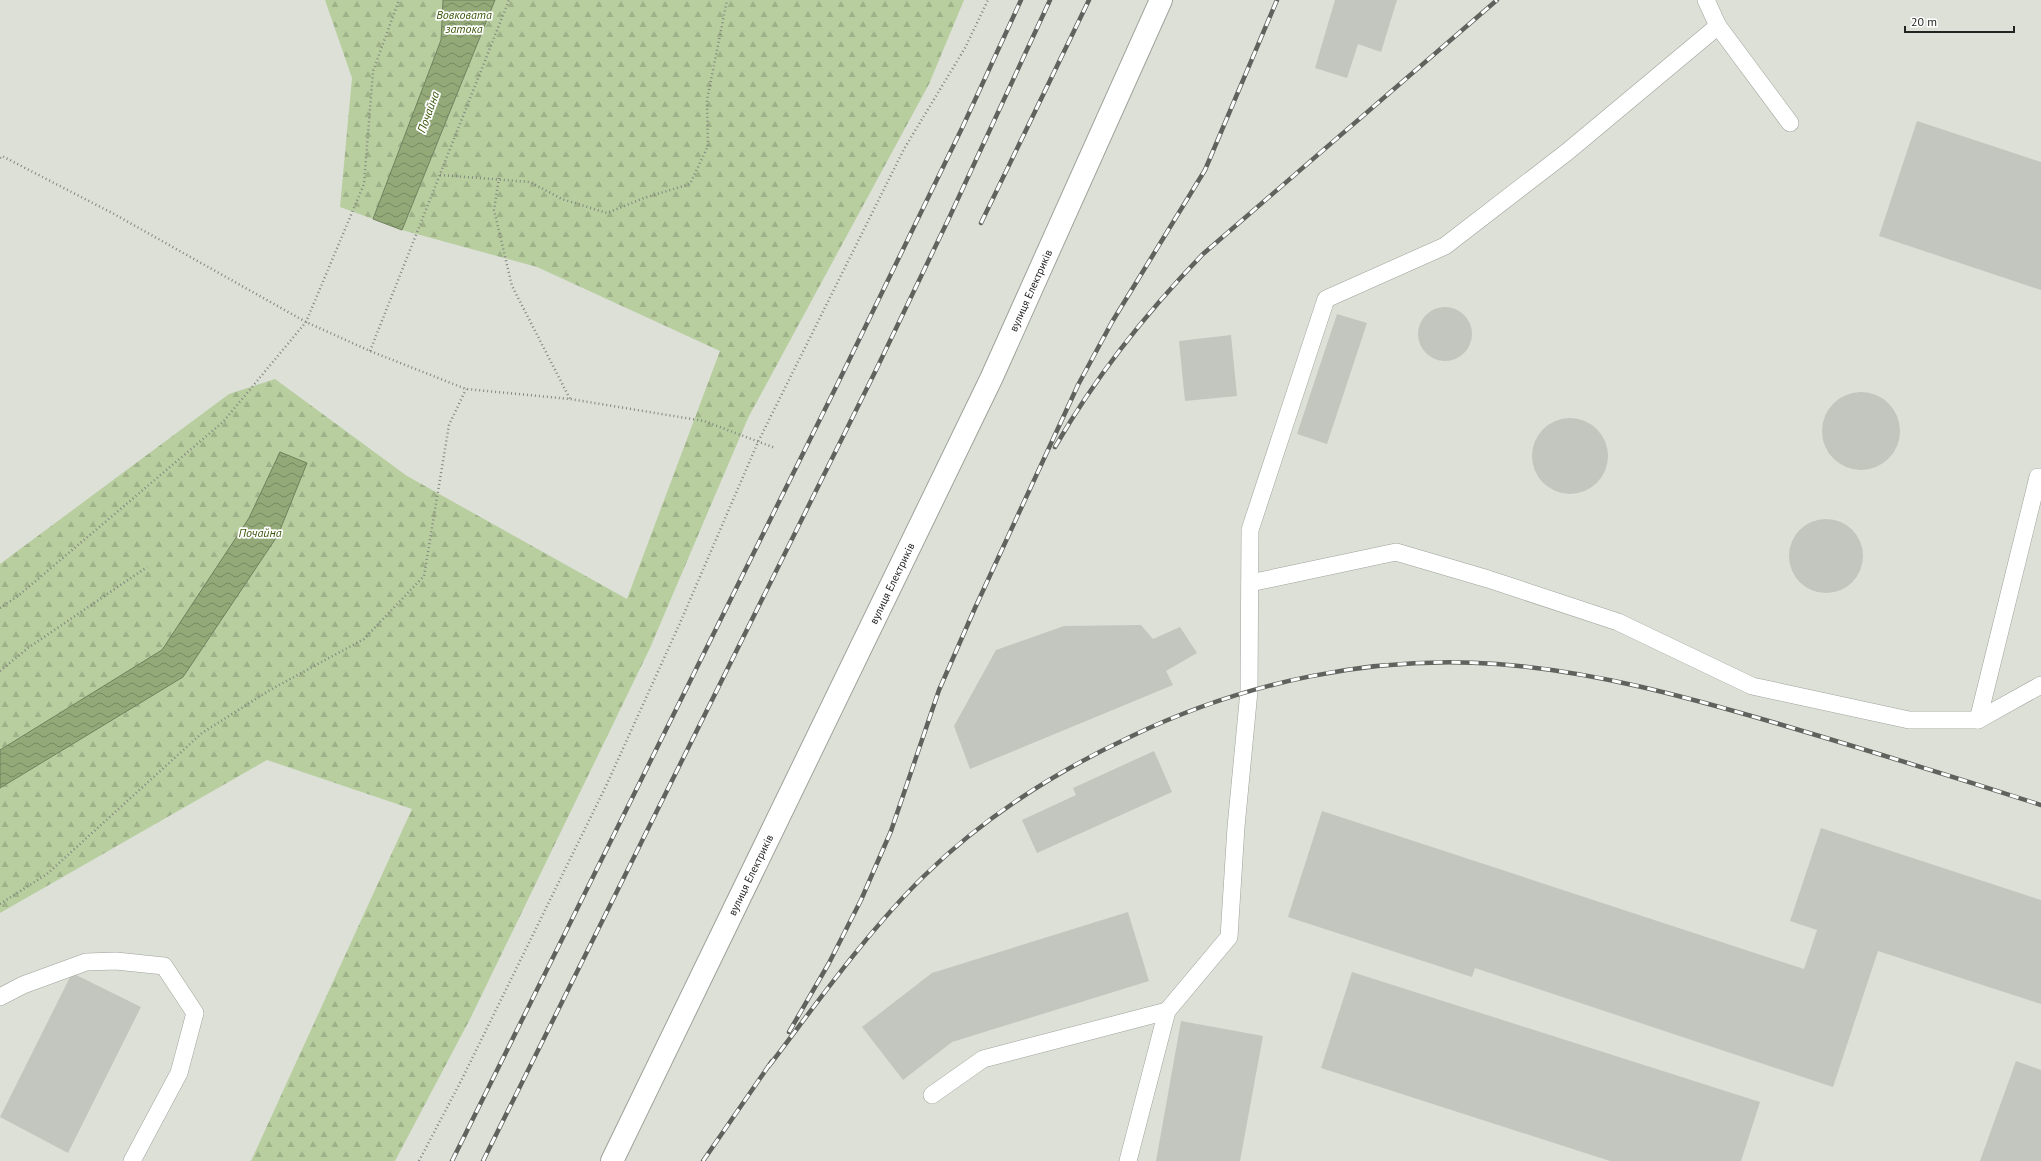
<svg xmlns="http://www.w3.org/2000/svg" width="2041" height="1161" font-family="'PT Sans',sans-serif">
<defs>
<pattern id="forest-firs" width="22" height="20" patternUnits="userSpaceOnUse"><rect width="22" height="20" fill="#b8ce9f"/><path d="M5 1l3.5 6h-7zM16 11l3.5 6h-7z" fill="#9eb189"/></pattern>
<pattern id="water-waves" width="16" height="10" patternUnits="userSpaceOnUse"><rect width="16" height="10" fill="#93a978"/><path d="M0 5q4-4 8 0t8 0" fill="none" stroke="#788962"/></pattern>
</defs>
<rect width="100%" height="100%" fill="#dce0d7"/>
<g fill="url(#forest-firs)">
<path d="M 325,0 L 443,0 L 441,40 L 373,219 L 340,207 L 352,78 Z"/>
<path d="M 495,0 L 964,0 L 929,84 L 748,418 L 650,648 L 470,1019 L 395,1161 L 251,1161 L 412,809 L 267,760 L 0,913 L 0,564 L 229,394 L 275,379 L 407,476 L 627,599 L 720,351 L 537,267 L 402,230 Z"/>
</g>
<g fill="url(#water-waves)" stroke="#71815e">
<path d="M 443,0 L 495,0 L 402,230 L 373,219 L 441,40 Z"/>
<path d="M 280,452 L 307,463 L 278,535 L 183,677 L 0,788 L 0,750 L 162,650 L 249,518 Z"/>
</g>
<g fill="#c2c6be">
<path d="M 1335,0 L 1397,0 L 1381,52 L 1358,44 L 1347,78 L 1315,68 Z"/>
<path d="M 1917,121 L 2041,162 L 2041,290 L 1879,236 Z"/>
<circle cx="1445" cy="334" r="27"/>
<path d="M 1337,314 L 1367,323 L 1327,444 L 1297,434 Z"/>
<path d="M 1231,335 L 1237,396 L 1185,401 L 1179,341 Z"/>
<circle cx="1861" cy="431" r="39"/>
<circle cx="1570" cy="456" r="38"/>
<circle cx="1826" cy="556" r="37"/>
<path d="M 1141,625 L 1153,639 L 1180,627 L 1197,653 L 1166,671 L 1173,685 L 970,769 L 954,726 L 996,650 L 1064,626 Z"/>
<path d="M 1154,751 L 1172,792 L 1037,853 L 1022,820 L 1076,795 L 1073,788 Z"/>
<path d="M 1322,811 L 1804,969 L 1817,930 L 1790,921 L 1821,828 L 2041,900 L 2041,1004 L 1878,951 L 1833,1087 L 1475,968 L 1472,977 L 1288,917 Z"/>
<path d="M 1128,912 L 1149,981 L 952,1042 L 903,1080 L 862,1027 L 932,973 Z"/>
<path d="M 1352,972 L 1760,1102 L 1741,1161 L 1610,1161 L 1321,1068 Z"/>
<path d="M 72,973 L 141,1007 L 68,1153 L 0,1117 Z"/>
<path d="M 1181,1021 L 1263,1036 L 1240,1161 L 1156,1161 Z"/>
<path d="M 2016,1061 L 2041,1070 L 2041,1161 L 1980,1161 Z"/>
</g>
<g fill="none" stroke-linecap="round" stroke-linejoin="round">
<g stroke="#9ea29a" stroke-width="18">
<g id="lane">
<path d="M 1706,0 L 1718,26 L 1790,123"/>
<path d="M 1250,583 L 1396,552 L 1488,579 L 1618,622 L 1752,686 L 1909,720 L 1978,720 L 2041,685"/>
<path d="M 1978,720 L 2038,477 L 2041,477"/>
<path d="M 0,997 L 23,985 L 86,962 L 116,961 L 164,966 L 195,1013 L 179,1073 L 132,1161"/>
<path d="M 932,1095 L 983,1059 L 1167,1011"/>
<path d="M 1128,1161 L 1167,1011 L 1229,937 L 1236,827 L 1249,691 L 1250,530 L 1326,299 L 1445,246 L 1567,152 L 1718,26"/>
</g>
</g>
<g stroke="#9ea29a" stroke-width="24">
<g id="secondary">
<path id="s1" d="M 612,1161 L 991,379 L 1161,0"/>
</g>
</g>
<g stroke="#838680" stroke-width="2.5" stroke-dasharray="1 3" stroke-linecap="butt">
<path d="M 0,158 L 2,156 L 114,214 L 306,322 L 370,351 L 466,389 L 570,399 L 704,421 L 775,448"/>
<path d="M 440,175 L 530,182 L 562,199 L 607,213 L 644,198 L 690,184 L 708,146 L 707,100 L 727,0"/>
<path d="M 499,178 L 494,210 L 512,286 L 570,399"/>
<path d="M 370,351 L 509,0"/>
<path d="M 0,608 L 18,596 L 223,422 L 306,322 L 364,184 L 373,71 L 399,0"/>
<path d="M 0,671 L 28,648 L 147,567"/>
<path d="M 0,904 L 47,874 L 202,733 L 270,690 L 364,639 L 424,576 L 449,425 L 466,389"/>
<path d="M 419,1161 L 462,1079 L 606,786 L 680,623 L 758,442 L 904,149 L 965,48 L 988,0"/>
</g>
<use href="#lane" stroke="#fff" stroke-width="17"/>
<use href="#secondary" stroke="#fff" stroke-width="22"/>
<g stroke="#60625d" stroke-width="4.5">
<g id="rail">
<path d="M 981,223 L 1089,0"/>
<path d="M 1055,447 C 1096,376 1146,313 1203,254 L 1497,0"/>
<path d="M 789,1032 L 829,963 L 861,900 L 891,831 L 939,690 L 975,608 L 1078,385 L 1112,322 L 1205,170 L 1277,0"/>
<path d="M 769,1066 C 817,1003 867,932 924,876 C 985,816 1055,772 1132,736 C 1245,682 1372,655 1497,664 C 1593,671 1687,697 1779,724 C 1867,750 1954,777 2041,805"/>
<path d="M 452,1161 L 837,385 L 963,126 L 1021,0"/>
<path d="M 483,1161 L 876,370 L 950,216 L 1050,0"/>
<path d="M 703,1161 L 772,1061"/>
</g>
</g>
<use href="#rail" stroke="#fff" stroke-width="3" stroke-dasharray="9" stroke-linecap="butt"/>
</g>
<g text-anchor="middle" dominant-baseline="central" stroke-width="3.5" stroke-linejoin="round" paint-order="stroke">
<g font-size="11" fill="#222421" stroke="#fff">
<text stroke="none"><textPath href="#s1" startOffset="966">вулиця Електриків</textPath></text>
<text stroke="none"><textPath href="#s1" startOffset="642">вулиця Електриків</textPath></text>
<text stroke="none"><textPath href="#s1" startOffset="318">вулиця Електриків</textPath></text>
</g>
<g font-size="12" font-style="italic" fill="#3e580e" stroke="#fff">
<text x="464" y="14">Вовковата<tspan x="464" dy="14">затока</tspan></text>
<text transform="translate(428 112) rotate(-70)">Почайна</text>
<text x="260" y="532">Почайна</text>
</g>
</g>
<path d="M1905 26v6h109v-6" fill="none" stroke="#222421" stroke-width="2"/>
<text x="1911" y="26" font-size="12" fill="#222421" stroke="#ffffff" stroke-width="3" paint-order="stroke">20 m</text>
</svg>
